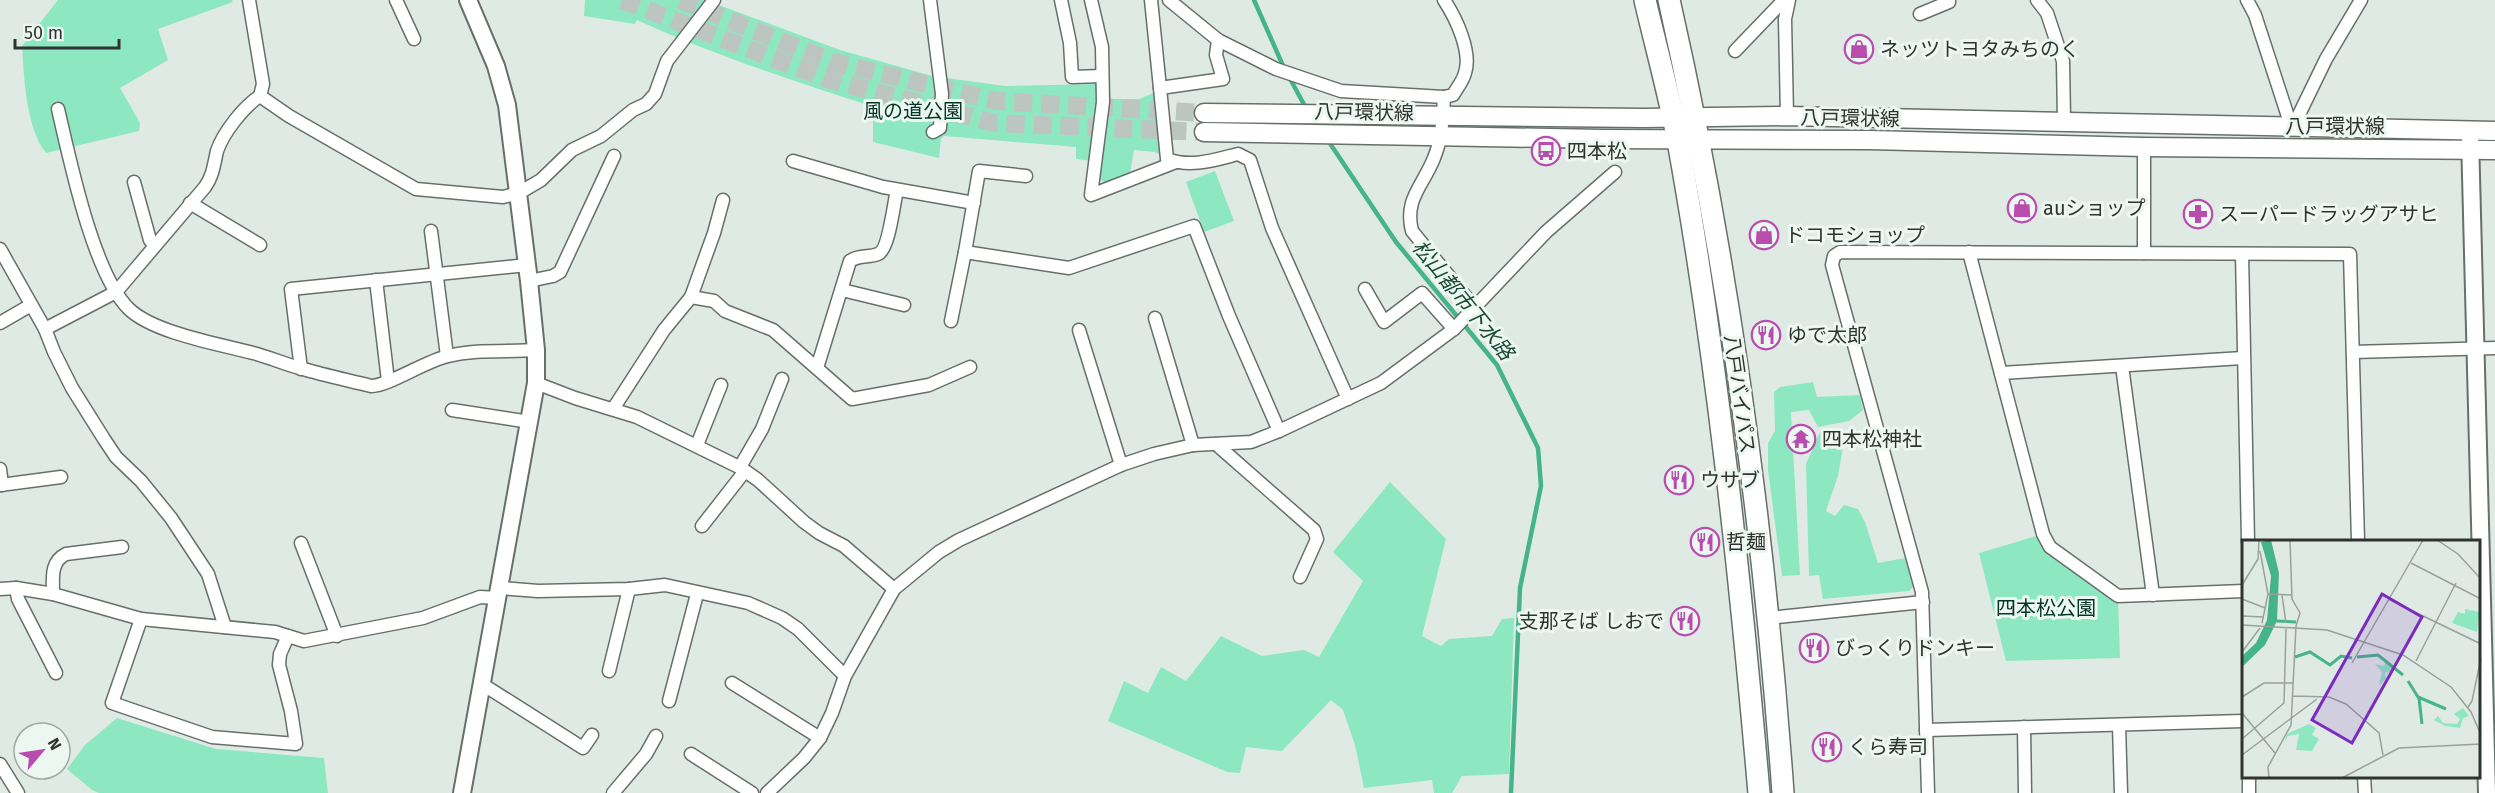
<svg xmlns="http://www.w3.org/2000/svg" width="2495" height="793" font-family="'Fira Sans','Noto Sans JP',sans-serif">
<rect width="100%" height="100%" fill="#e0eae5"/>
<g fill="#8de8c2">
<path d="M 58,0 L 232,0 L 233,2 L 158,29 L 168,60 L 120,88 L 140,123 L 139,131 L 46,153 C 26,128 24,78 22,46 Z"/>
<path d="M 585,0 L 705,0 L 840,50 L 932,76 L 1005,86 L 1097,84 L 1098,99 L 1139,99 L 1156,92 L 1163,156 L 1155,152 L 1134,150 L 1130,174 L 1108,184 L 1098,179 L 1099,162 L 1076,159 L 1076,147 L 944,136 L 941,139 L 939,158 L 873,142 L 873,108 L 865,104 C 788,79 711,54 637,20 L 635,24 L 584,16 Z"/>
<path d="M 1215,171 L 1234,221 L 1204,232 L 1186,182 Z"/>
<path d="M 1813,382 L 1817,397 L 1860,395 L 1863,410 L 1849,421 L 1818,427 L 1809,410 L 1791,412 L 1800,575 L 1782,576 L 1768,470 L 1768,443 L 1775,431 L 1774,392 L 1780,387 Z"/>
<path d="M 1820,432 L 1843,447 L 1838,476 L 1826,511 L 1835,516 L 1844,505 L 1858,509 L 1865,522 L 1878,563 L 1905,558 L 1913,587 L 1909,591 L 1823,599 L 1819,575 L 1809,576 L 1806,464 Z"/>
<path d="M 1390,482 L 1446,539 L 1422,636 L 1441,646 L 1449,639 L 1492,636 L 1502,619 L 1514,618 L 1509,774 L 1462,776 L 1452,793 L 1434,793 L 1432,780 L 1364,788 L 1355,745 L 1343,710 L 1331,700 L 1282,751 L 1246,747 L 1240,773 L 1227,772 L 1108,721 L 1124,681 L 1148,693 L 1161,667 L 1186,681 L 1221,636 L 1262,656 L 1304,650 L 1319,657 L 1363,581 L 1333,552 Z"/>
<path d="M 2043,534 L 2118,596 L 2120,658 L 2006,661 L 1979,553 Z"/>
<path d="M 117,718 L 216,749 L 324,758 L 328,793 L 99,793 L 92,790 L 67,769 L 85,745 Z"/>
</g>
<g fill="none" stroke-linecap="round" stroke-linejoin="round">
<g stroke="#46b48a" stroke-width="4.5">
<path d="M 1254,0 L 1284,68"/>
<path d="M 1288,75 L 1307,110"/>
<path d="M 1327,139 L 1396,242 L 1497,365 L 1538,448 L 1541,486 L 1520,588 L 1511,793"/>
</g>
<g stroke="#bdc5c1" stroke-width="18" stroke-dasharray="18 9" stroke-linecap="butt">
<path d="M 622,0 L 827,79 L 994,123 L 1204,132"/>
<path d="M 680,0 L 833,62 L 997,101 L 1204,113"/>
</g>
<g stroke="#676f6b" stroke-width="15">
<g id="street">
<path d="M 249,0 L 263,84 L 260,96 L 289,116 L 416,189 L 503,197 L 519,193 L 541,180 L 572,150 L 601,136 L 633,110 L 646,104 L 655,94 L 667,61 L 714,0"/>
<path d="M 396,0 L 414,39"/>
<path d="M 930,0 L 942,94 L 940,128 L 933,132"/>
<path d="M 1061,0 L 1070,43 L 1072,77 L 1102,76"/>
<path d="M 1091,0 L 1102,47 L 1103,102 L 1091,195 L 1176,162"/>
<path d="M 1151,0 L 1160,88"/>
<path d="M 1169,0 L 1218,40 L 1276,69 L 1341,91 L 1444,97"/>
<path d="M 1444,0 C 1456,18 1472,52 1465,73 C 1463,81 1457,88 1453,95 L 1444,97 C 1443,117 1442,139 1434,158 C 1423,186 1404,199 1412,231 L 1475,308"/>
<path d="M 2037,0 L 2047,13 L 2063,61 L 2064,120"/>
<path d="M 2247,0 L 2255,15 L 2292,129"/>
<path d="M 1920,14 L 1949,2 L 1949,0"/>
<path d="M 1218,40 L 1216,55 L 1223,79 L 1160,88 L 1167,159 C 1191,168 1214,160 1238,154 L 1250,160 L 1272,228 L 1348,399"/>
<path d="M 1735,51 L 1783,1"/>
<path d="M 58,109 C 70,160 93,274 129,309 C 154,333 219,344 253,353 C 269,357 284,364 300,368 C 323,375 347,380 371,386 C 389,386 425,361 448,356 C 476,349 508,352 536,350"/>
<path d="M 1787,116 L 1785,19 L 1789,0"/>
<path d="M 2292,129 L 2326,59 L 2361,0"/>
<path d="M 793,161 L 883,187 L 974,203"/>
<path d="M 1026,176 L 979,171 L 965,252 L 1069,268 L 1194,226 L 1229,316 L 1279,431"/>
<path d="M 134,182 L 150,240 L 154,245"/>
<path d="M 190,203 L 260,245"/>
<path d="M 431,231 L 447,356"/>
<path d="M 0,249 L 45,329 L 54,352 L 72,388 L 104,439 L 116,457 L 141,481 L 171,518 L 208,574 L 225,627"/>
<path d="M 1969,252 L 2043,534 L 2050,547 L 2118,596 L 2243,591"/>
<path d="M 2144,253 L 2144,147"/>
<path d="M 2242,254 L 2248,541"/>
<path d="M 376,280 L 388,381"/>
<path d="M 529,281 L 553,276 L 560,272 L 614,156"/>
<path d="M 1365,289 L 1384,322 L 1422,293 L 1454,329"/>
<path d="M 842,290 L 904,305"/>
<path d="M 691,297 L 714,301 L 725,311 L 773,330 L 852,399 L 929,385 L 970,367"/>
<path d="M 1155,318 L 1193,445"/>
<path d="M 951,321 L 965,252"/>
<path d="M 0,323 L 31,305"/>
<path d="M 45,329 L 116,292 L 205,187 C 213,176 214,164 217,151 C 223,133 244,106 260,96"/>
<path d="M 1079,330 L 1121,465"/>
<path d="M 2353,352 L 2495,348"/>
<path d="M 2122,366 L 2153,595"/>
<path d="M 817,368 L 850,261 C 860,254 869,258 878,254 C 889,250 894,202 897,190"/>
<path d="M 301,369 L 291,289 L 527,265"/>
<path d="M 2001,373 L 2243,358"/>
<path d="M 536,383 L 575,398 L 637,417 L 741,468 L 758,480 L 804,522 L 819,533 L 844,546 L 894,589"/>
<path d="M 613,409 L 664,330 L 691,297 L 714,233 L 723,200"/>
<path d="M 452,410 L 530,422"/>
<path d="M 1216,444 L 1314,530 L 1317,539 L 1300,577"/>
<path d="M 697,445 L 721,385"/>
<path d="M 740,467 L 762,429 L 782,379"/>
<path d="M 0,469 L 2,485"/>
<path d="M 0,485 L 61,477"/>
<path d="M 702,526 L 745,471"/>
<path d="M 301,543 L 337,636"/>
<path d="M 16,588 L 18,599 L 56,673"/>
<path d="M 500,588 L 538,591 L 629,589 L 665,585 L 748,603 L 782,618 L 798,629 L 845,676"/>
<path d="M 0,589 L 16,588 L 53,594 L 141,619 L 275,632 L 304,641 L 423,618 L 480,597 L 498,598"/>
<path d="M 53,594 C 53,578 50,562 66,554 L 122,547"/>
<path d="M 1768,618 L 1923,602"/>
<path d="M 141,619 L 112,703 L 212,737 L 296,744 L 291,711 L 279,665 L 280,654 L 288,636"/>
<path d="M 609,671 L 629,589"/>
<path d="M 732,683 L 820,738"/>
<path d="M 482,684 L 583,748 L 592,735"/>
<path d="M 669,701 L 697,594"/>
<path d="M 2119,725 L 2121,793"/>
<path d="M 2024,727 L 2025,793"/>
<path d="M 1926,730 L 2243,721"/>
<path d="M 691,754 L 752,793"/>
<path d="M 0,764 L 18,793"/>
<path d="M 2249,776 L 2249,793"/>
<path d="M 2364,776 L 2365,793"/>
<path d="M 613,793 L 646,754 L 656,736"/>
<path d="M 767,793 L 804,758 L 820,738 L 832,713 L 845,676 L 894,589 L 939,552 L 959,540 L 1121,465 L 1154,454 L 1193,445 L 1251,442 L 1279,431 L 1381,383 L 1454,329 L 1546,232 L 1615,172"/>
<path d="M 1928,793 L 1922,592 L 1832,265 L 1834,256 L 1840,252 L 2350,254 L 2358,541"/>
</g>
</g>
<g stroke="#676f6b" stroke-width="20">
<g id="secondary">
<path d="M 2470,137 L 2487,793"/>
<path d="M 462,793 L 536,383 L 536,350 L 529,281 L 507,105 L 496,66 L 468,0"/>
</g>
</g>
<g stroke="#676f6b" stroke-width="21">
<g id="primary">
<path d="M 1204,113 L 1644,118 L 1787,116 L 2495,131"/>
<path d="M 1204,132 L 1603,139 L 1870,140 L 2144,147 L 2495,150"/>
</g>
</g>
<g stroke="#676f6b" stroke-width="24">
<g id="highway">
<path d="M 1645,0 C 1656,47 1669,94 1678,141 C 1717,357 1740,575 1759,793"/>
<path d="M 1669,0 C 1728,260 1764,527 1783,793"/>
</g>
</g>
<use href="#street" stroke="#fff" stroke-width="12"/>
<use href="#secondary" stroke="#fff" stroke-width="16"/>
<use href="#primary" stroke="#fff" stroke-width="18"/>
<use href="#highway" stroke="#fff" stroke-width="21"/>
</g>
<defs>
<g id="shop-ring" transform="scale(1.5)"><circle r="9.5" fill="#edf7f2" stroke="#b84dae" stroke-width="1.5"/><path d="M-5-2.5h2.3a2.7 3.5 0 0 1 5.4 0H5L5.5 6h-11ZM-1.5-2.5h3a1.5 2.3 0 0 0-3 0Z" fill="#b84dae"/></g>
<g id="bus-ring" transform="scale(1.5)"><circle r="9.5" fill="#edf7f2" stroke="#b84dae" stroke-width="1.5"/><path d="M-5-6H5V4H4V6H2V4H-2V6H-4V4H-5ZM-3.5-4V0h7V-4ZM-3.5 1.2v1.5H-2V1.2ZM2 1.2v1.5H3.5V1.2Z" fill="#b84dae"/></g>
<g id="pharmacy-ring" transform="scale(1.5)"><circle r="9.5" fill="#edf7f2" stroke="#b84dae" stroke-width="1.5"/><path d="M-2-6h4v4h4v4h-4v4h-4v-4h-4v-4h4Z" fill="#b84dae"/></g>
<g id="restaurant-ring" transform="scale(1.5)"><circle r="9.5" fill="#edf7f2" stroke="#b84dae" stroke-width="1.5"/><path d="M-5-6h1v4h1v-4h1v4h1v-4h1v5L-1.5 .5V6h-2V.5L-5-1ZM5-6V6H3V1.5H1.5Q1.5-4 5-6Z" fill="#b84dae"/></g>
<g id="temple-ring" transform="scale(1.5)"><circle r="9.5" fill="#edf7f2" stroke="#b84dae" stroke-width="1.5"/><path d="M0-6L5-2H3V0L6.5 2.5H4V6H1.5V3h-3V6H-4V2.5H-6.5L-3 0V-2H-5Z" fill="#b84dae"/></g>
</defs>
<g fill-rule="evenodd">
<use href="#shop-ring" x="1859" y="49"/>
<use href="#bus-ring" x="1546" y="151"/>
<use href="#shop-ring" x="2022" y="208"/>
<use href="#pharmacy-ring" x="2198" y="214"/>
<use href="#shop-ring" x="1764" y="235"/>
<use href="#restaurant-ring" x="1766" y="335"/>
<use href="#temple-ring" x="1801" y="439"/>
<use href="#restaurant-ring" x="1679" y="480"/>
<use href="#restaurant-ring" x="1705" y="542"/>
<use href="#restaurant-ring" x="1685" y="621"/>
<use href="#restaurant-ring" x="1814" y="648"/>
<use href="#restaurant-ring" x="1827" y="747"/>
</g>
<g text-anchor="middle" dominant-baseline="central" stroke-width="6" stroke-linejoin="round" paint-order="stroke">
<g font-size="20" fill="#2f3331" stroke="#edf7f2" text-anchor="start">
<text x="1880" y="49">ネッツトヨタみちのく</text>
<text x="1567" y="151">四本松</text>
<text x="2043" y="208">auショップ</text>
<text x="2219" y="214">スーパードラッグアサヒ</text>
<text x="1785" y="235">ドコモショップ</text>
<text x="1787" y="335">ゆで太郎</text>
<text x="1822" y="439">四本松神社</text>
<text x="1700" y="480">ウサブ</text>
<text x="1726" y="542">哲麺</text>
<text x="1664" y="621" text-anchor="end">支那そば しおで</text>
<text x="1835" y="648">びっくりドンキー</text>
<text x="1848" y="747">くら寿司</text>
</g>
<g font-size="20" fill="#043626" stroke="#edf7f2">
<text x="913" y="111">風の道公園</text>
<text x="2046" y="608">四本松公園</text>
</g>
<g font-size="20" fill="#2f3331" stroke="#edf7f2">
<text transform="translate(1364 112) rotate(1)">八戸環状線</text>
<text transform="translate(1850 118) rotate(1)">八戸環状線</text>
<text x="2335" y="126">八戸環状線</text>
<text transform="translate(1740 394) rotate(82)">八戸バイパス</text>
</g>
<g font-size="21" font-style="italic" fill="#1b4937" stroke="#edf7f2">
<text transform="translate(1463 300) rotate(51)">松山都市下水路</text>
</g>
</g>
<g transform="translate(2242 540)">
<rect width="238" height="238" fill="#e0eae5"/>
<path d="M 223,69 L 238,72 L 235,92 L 210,83 L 216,72 L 223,74 ZM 144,121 L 152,130 L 143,133 L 144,139 L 137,145 L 140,132 L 133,124 L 142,126 ZM 221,168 L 227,176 L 221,178 L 218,188 L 203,186 L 192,180 L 196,176 L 201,183 L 215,184 L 218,179 L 212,174 ZM 67,184 L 74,188 L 70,195 L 77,199 L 70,211 L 54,210 L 57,194 L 46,196 L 42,204 L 45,194 Z" fill="#8de8c2"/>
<path d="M 29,0 L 37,33 L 35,81 L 23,105 L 0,127 L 0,116 L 14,103 L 25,80 L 29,36 L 19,2 Z" fill="#46b48a"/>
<path fill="none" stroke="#46b48a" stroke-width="3" d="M 35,81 L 54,82M 53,117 L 68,112 L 88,125 L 99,116 L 110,118M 115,117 L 136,115 L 161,135M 166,141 L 176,157 L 204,169M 177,158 L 180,184"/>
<path fill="none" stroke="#99a19d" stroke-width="1.5" d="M 48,0 L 50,59 L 58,73 L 54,86M 195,0 L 216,14 L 239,39M 18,11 L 26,54 L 20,83M 169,23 L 239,59M 0,45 L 16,19 L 17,0M 26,54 L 49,55M 40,55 L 44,83M 0,59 L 23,68M 146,59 L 239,104M 0,76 L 21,77M 0,85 L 85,90 L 161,115 L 209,147 L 229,172 L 239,195M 0,112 L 18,88M 174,121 L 214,43M 110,123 L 181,0M 51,156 L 87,157 L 104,164 L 137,193 L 141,215M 0,157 L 22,143 L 51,143M 226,167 L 230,161 L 239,118M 0,173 L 33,213M 0,199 L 42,163 L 44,89M 0,215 L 75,159M 27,238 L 26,227 L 49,185 L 54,86M 100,238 L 157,208 L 239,204"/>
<path fill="#7b2cbf" fill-opacity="0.15" stroke="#7b2cbf" stroke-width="3" d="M 140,54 L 180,77 L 110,203 L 70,180 Z"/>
<rect width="238" height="238" fill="none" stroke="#2f3331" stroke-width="3"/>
</g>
<g transform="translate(42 751) rotate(61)"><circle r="28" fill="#edf7f2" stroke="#a1a9a5" stroke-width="1.5"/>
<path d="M0-4.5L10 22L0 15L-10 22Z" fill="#b84dae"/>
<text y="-9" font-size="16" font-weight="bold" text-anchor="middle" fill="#2f3331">N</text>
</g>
<path d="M15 39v9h104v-9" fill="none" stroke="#2f3331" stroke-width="3"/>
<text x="24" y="39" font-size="18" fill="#2f3331" stroke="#edf7f2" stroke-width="4.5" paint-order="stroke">50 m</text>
</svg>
